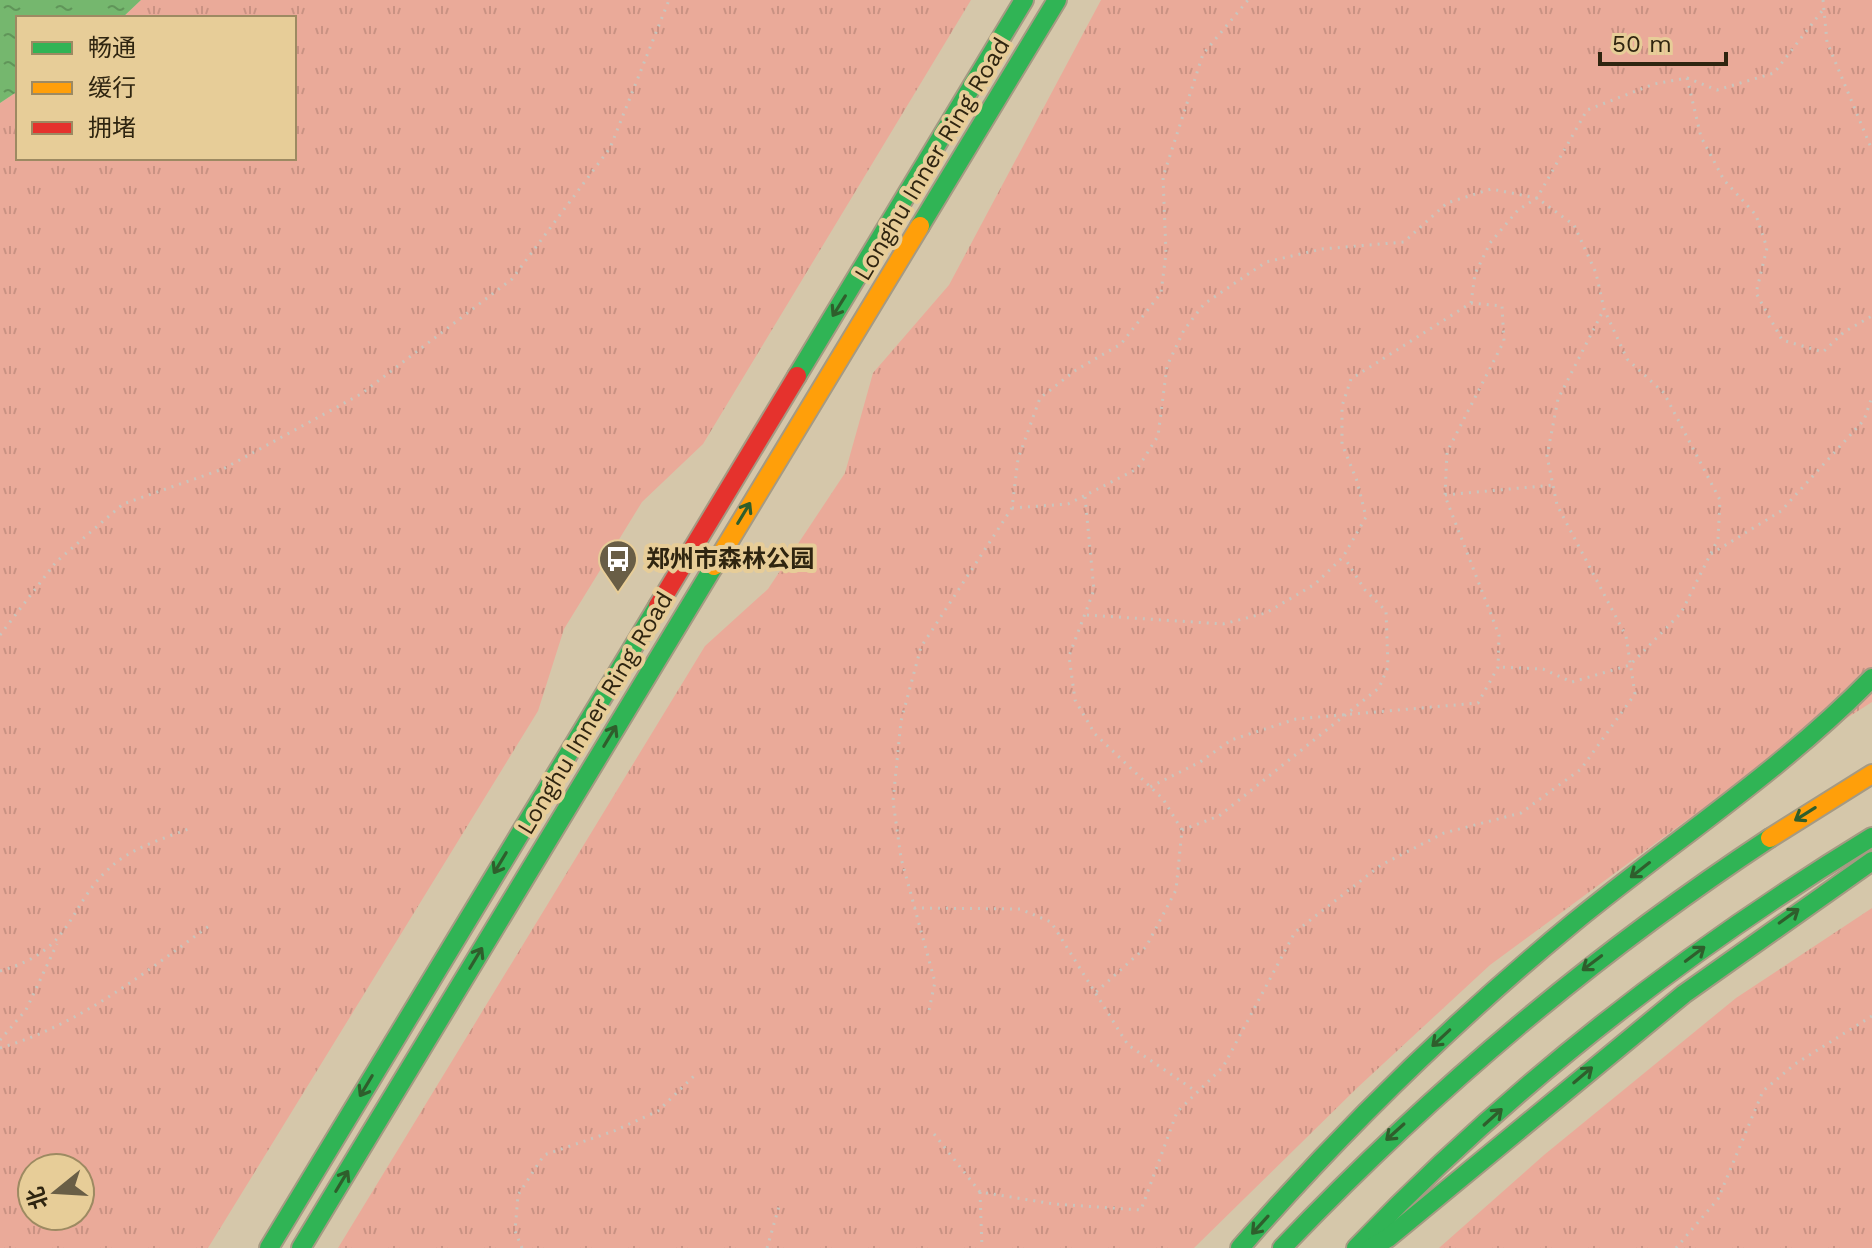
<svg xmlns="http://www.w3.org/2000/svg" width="1872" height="1248" font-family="'Work Sans','Noto Sans SC',sans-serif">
<defs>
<pattern id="park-tufts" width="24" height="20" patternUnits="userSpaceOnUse" patternTransform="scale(2)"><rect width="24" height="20" fill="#eaaa99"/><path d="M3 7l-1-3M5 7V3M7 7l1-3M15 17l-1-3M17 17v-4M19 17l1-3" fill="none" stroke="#c99283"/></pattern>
<pattern id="water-ripples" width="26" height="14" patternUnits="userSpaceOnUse" patternTransform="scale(2)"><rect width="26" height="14" fill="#75b76e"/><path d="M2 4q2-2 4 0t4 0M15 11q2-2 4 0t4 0" fill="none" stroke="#609559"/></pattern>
</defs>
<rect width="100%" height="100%" fill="#d5c7aa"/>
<g fill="url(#park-tufts)" fill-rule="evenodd">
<path d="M 141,0 L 971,0 L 703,444 L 642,502 L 564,629 L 538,711 L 208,1248 L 0,1248 L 0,103 L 18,91 L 18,158 L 294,158 L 294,18 L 122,18 ZM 32,1168 L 80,1168 L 80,1216 L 32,1216 Z"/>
<path d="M 1101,0 L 1872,0 L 1872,702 L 1687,820 L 1490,965 L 1357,1088 L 1194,1248 L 338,1248 L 705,646 L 768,589 L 845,473 L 873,373 L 949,285 Z"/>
<path d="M 1872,908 L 1872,1248 L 1439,1248 L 1544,1155 L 1736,998 Z"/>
</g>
<path fill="url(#water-ripples)" d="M 0,0 L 141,0 L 122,18 L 18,18 L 18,91 L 0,103 Z"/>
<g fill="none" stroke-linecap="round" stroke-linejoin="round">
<g stroke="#a59a83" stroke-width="22">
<g id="fast">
<path d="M 920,226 L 1057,0"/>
<path d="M 797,376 L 1024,0"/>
<path d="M 269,1248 L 658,606"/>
<path d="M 301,1248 L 714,566"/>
<path d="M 1240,1248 C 1342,1131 1453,1022 1573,923 C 1673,841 1781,771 1872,678"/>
<path d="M 1282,1248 C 1430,1093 1591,956 1770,838"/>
<path d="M 1356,1248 C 1510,1087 1682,953 1872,837"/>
<path d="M 1371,1248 L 1388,1238 L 1684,994 L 1872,861"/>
</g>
</g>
<g stroke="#a59a83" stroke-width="22">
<g id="slow">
<path d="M 714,566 L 920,226"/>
<path d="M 1770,838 L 1872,774"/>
</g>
</g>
<g stroke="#a59a83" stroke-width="22">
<path id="jam" d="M 658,606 L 797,376"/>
</g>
<g stroke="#c9c5bd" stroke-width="3" stroke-dasharray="2 6" stroke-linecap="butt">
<path d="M 1823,0 L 1827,42 L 1872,150"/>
<path d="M 1687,78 L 1701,137 L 1724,180 L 1756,215 L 1767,248 L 1756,293 L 1782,340 L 1823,352 L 1844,332 L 1872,316"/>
<path d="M 1471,303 L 1475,274 L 1490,243 L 1518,210 L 1537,198 L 1587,110 L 1654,84 L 1687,78 L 1717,90 L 1774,73 L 1822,11"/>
<path d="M 1445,495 L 1553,485"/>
<path d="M 1085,497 L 1094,590 L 1069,656 L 1075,700 L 1095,734 L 1163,799 L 1182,830 L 1176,890 L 1146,947 L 1095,993"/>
<path d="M 1012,508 L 1068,504 L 1137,469 L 1158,436 L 1167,366 L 1184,330 L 1204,304 L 1266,262 L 1322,249 L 1404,242 L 1447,203 L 1491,189 L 1537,198 L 1574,225 L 1596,273 L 1604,309 L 1627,359 L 1664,393 L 1720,500 L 1718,539 L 1681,613 L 1630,665 L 1572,682 L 1543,669 L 1498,667"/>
<path d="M 1711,554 L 1781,511 L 1864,420 L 1872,397"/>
<path d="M 1087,615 L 1223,624 L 1266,613 L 1315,584 L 1343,557 L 1366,517 L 1357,481 L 1342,444 L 1342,406 L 1351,379 L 1471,303 L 1502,306 L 1504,341 L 1447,452 L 1445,496 L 1499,635 L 1498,667 L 1478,703 L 1296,719 L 1231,740 L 1200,762 L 1150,787"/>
<path d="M 0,635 L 56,562 L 123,504 L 223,469 L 361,394 L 512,279 L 610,148 L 669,0"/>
<path d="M 1182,830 L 1219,816 L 1379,688 L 1388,667 L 1386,611 L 1365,590 L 1344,557"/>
<path d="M 914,908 L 1020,909 L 1051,922 L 1128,1045 L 1197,1092"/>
<path d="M 0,971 C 79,949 65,902 118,861 C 138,846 168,837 191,828"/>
<path d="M 929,1010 L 935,982 L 901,858 L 893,801 L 901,721 L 921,647 L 1012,508 L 1018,459 L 1040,398 L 1076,370 L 1121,344 L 1161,293 L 1166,253 L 1163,177 L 1203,54 L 1248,0"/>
<path d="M 0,1040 L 26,1010 L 57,944"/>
<path d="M 0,1048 C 79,1025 143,974 209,926"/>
<path d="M 934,1134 L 980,1192 L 1054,1204 L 1141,1210 L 1177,1112 L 1223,1067 L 1295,932 L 1381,865 L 1444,833 L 1521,813 L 1581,769 L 1635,694 L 1626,636 L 1557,505 L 1547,456 L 1558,399 L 1604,309"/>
<path d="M 980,1192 L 982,1248"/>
<path d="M 522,1248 L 515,1231 L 518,1195 L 544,1155 L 614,1131 L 658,1111 L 695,1075"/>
<path d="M 767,1248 L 780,1203"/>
<path d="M 1676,1248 L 1718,1199 L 1763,1091 L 1795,1064 L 1872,1016"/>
</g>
<use href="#fast" stroke="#30b455" stroke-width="18"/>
<use href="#slow" stroke="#ff9f0a" stroke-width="18"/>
<use href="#jam" stroke="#e5322d" stroke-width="18"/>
</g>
<defs><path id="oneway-shaft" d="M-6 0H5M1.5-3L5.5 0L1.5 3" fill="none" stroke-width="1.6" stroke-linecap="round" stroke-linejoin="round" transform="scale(2)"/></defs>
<g stroke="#2f5e2c">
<use href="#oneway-shaft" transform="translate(839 306) rotate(122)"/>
<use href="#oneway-shaft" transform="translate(744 513) rotate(-59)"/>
<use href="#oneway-shaft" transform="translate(610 736) rotate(-59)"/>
<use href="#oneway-shaft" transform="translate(1805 814) rotate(148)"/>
<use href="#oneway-shaft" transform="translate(500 863) rotate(121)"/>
<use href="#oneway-shaft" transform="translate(1640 870) rotate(142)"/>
<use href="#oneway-shaft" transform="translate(1789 916) rotate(-36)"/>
<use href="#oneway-shaft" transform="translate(1695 954) rotate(-37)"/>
<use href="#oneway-shaft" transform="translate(476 958) rotate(-59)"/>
<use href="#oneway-shaft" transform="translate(1592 963) rotate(143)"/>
<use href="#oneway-shaft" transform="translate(1441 1038) rotate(137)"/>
<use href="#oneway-shaft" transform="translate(1583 1075) rotate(-40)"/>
<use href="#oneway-shaft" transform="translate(366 1086) rotate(121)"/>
<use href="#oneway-shaft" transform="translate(1493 1117) rotate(-42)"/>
<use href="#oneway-shaft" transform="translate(1395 1132) rotate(138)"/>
<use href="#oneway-shaft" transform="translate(342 1181) rotate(-59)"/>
<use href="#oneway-shaft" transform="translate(1260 1225) rotate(132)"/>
</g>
<defs>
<g id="bus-pin" transform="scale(2)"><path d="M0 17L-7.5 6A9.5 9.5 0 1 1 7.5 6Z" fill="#695e46" stroke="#e7cd98"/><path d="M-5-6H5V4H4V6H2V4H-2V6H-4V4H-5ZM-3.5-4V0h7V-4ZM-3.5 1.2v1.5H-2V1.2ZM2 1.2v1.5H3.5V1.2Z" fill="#fff"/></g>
</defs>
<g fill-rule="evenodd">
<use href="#bus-pin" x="618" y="559"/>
</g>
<g text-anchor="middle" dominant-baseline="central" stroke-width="8" stroke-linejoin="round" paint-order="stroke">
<g font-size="24" fill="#2f2510" stroke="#e7cd98">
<text transform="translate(932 159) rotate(-59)">Longhu Inner Ring Road</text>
<text transform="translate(595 713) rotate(-59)">Longhu Inner Ring Road</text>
</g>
<g font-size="24" font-weight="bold" fill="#2f2510" stroke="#e7cd98" text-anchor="start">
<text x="646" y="559">郑州市森林公园</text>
</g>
</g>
<rect x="16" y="16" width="280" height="144" fill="#e7cd98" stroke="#9d8a62" stroke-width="2"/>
<rect x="32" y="42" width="40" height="12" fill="#30b455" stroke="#9d8a62" stroke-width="2"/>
<text x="88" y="56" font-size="24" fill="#2f2510">畅通</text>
<rect x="32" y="82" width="40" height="12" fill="#ff9f0a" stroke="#9d8a62" stroke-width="2"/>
<text x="88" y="96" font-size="24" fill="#2f2510">缓行</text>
<rect x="32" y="122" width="40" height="12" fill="#e5322d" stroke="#9d8a62" stroke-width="2"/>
<text x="88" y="136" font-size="24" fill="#2f2510">拥堵</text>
<g transform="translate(56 1192) rotate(252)"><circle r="38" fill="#e7cd98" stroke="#9d8a62" stroke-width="2"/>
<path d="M0-6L14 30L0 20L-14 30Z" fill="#695e46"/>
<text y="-12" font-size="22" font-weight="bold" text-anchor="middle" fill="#2f2510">北</text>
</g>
<path d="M1600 52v12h126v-12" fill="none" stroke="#2f2510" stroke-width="4"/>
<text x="1612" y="52" font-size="24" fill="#2f2510" stroke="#e7cd98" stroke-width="6" paint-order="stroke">50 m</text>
</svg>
